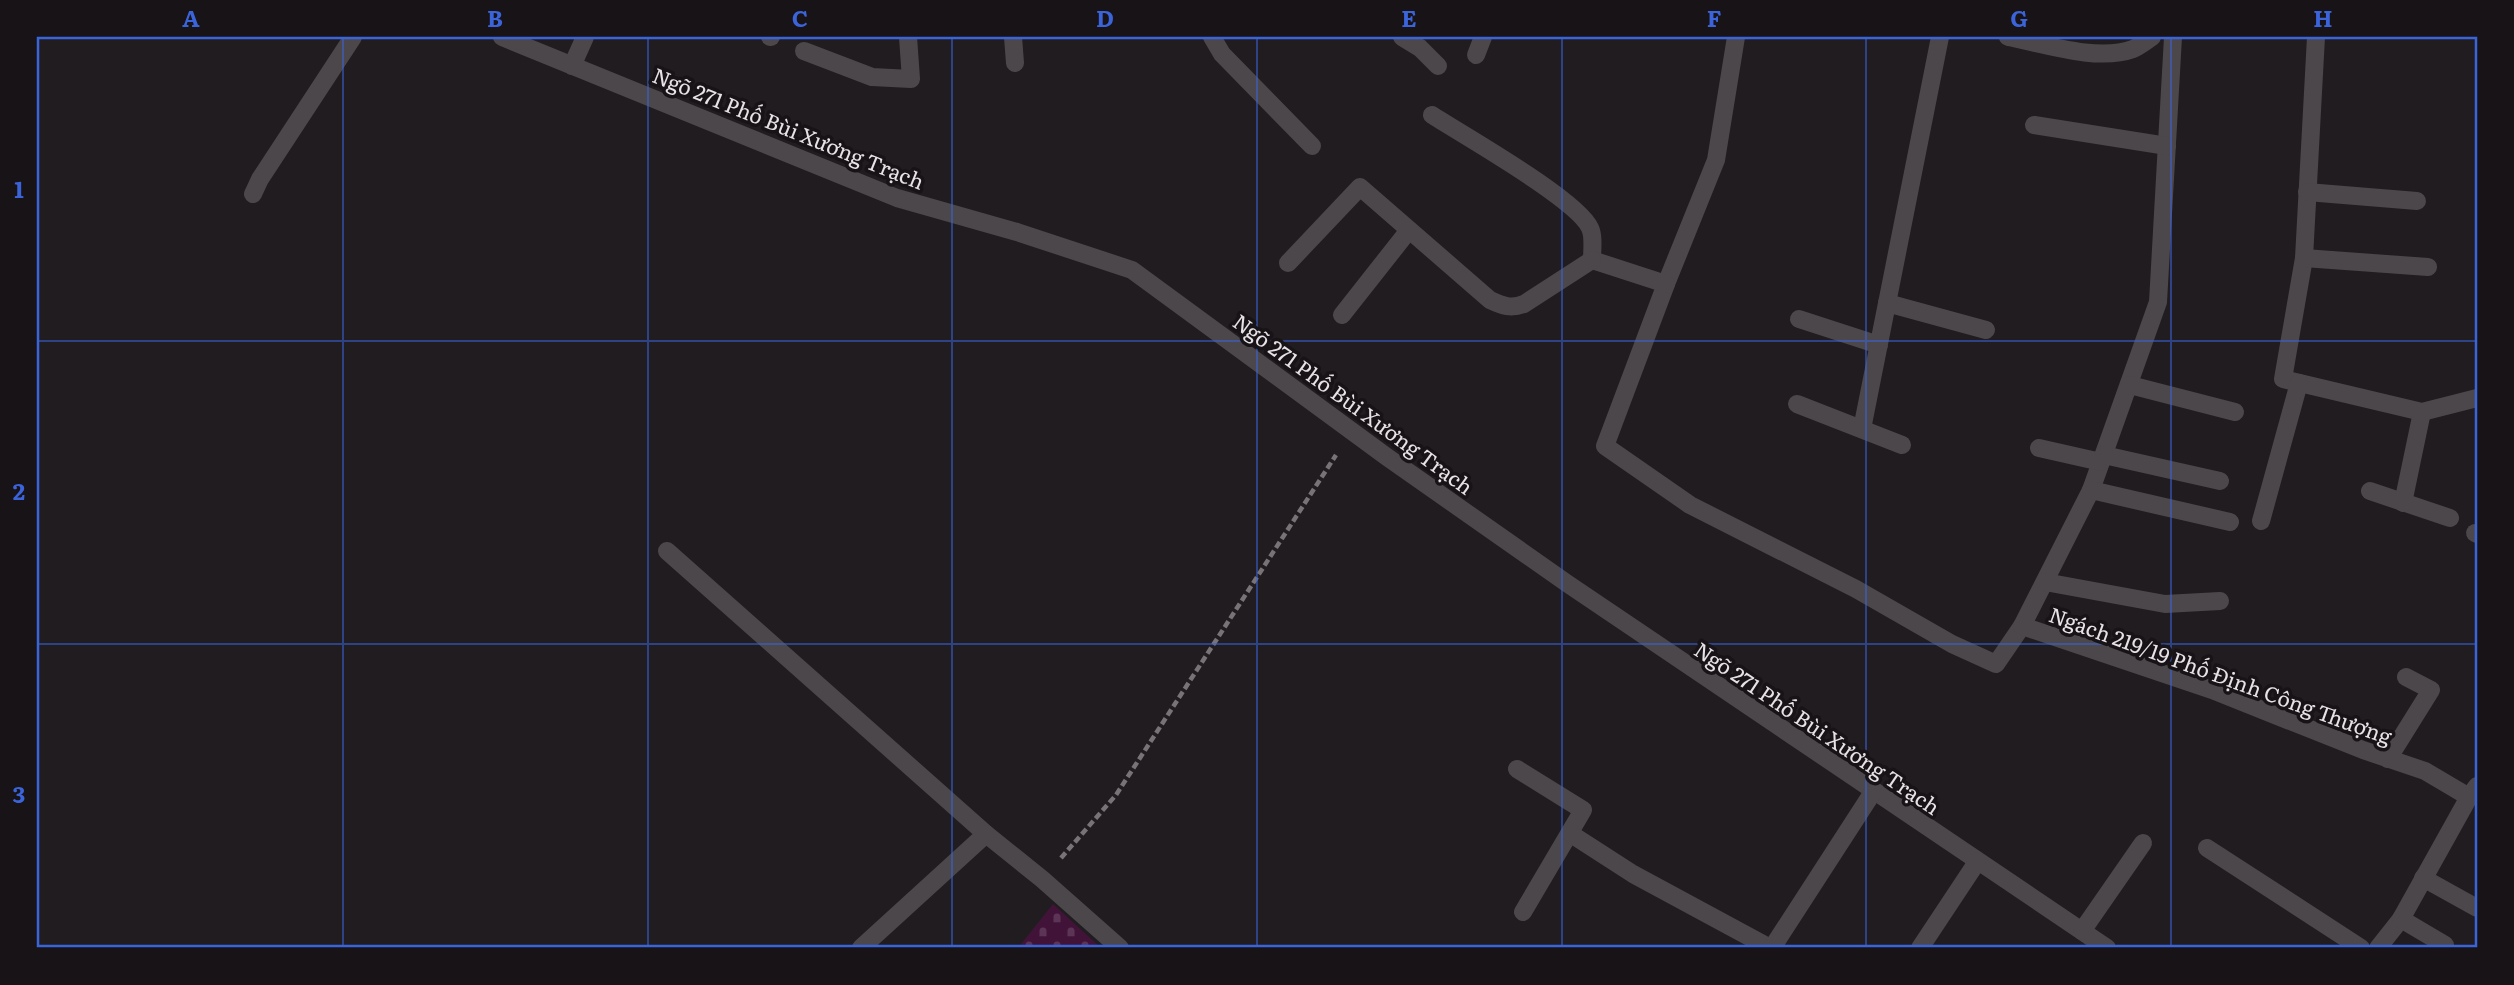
<svg xmlns="http://www.w3.org/2000/svg" width="2514" height="985" font-family="Literata,serif">
<defs>
<pattern id="cemetery-stones" width="16" height="16" patternUnits="userSpaceOnUse" patternTransform="scale(1.75)"><rect width="16" height="16" fill="#411339"/><path d="M2 7V4a2 2 0 0 1 4 0v3zM10 15v-3a2 2 0 0 1 4 0v3z" fill="#5c3556"/></pattern>
</defs>
<rect width="100%" height="100%" fill="#211c1f"/>
<path fill="url(#cemetery-stones)" d="M 1053,904 L 1101,948 L 1018,948 Z"/>
<g fill="none" stroke-linecap="round" stroke-linejoin="round">
<path stroke="#787376" stroke-width="4.5" stroke-dasharray="7 3.5" stroke-linecap="butt" d="M 1061,858 L 1116,795 L 1336,455"/>
<g stroke="#4c474b" stroke-width="18">
<path d="M 502,37 L 897,198 L 1017,232 L 1132,270 L 1387,457 L 1568,584 L 2107,948"/>
<path d="M 770,37 L 771,37"/>
<path d="M 1013,37 L 1015,63"/>
<path d="M 1212,37 L 1222,54 L 1312,146"/>
<path d="M 1402,37 L 1420,48 L 1438,66"/>
<path d="M 1736,37 L 1716,160 L 1666,284 L 1605,446 L 1690,505 L 1856,589 L 1952,644 L 1996,664 L 2022,626"/>
<path d="M 2008,37 C 2044,44 2098,62 2133,49 C 2140,46 2146,41 2152,37"/>
<path d="M 2173,37 L 2158,302 L 2091,490 L 2022,626 L 2212,690 L 2363,750 L 2425,771 L 2469,797"/>
<path d="M 2316,37 L 2304,258 L 2283,379 L 2422,412 L 2477,398"/>
<path d="M 804,51 L 872,77 L 911,79 L 908,37"/>
<path d="M 1476,55 L 1483,37"/>
<path d="M 572,66 L 585,37"/>
<path d="M 1432,115 C 1463,135 1578,200 1590,228 C 1594,236 1592,251 1592,260"/>
<path d="M 2034,125 L 2167,146"/>
<path d="M 2307,192 L 2417,201"/>
<path d="M 253,194 L 260,179 L 353,37"/>
<path d="M 2304,258 L 2428,267"/>
<path d="M 1592,260 L 1666,284"/>
<path d="M 1288,263 L 1360,187 L 1490,300 C 1503,306 1511,309 1524,304 L 1592,260"/>
<path d="M 1887,303 L 1986,330"/>
<path d="M 1342,315 L 1409,230"/>
<path d="M 1799,319 L 1879,345"/>
<path d="M 2130,385 L 2235,412"/>
<path d="M 1797,404 L 1902,445"/>
<path d="M 1862,429 L 1940,37"/>
<path d="M 2039,448 L 2101,462"/>
<path d="M 2104,455 L 2220,481"/>
<path d="M 2091,490 L 2230,522"/>
<path d="M 2370,491 L 2450,518"/>
<path d="M 2403,503 L 2422,412"/>
<path d="M 2261,521 L 2299,383"/>
<path d="M 2475,533 L 2477,534"/>
<path d="M 667,551 L 986,834 L 1042,879 L 1120,948"/>
<path d="M 2045,582 L 2165,604 L 2220,601"/>
<path d="M 2388,759 L 2431,690 L 2406,677"/>
<path d="M 1517,769 L 1583,810 L 1523,912"/>
<path d="M 1571,834 L 1633,874 L 1770,948"/>
<path d="M 2207,848 L 2361,948"/>
<path d="M 2423,878 L 2477,908"/>
<path d="M 2082,931 L 2143,843"/>
<path d="M 861,948 L 986,834"/>
<path d="M 1772,948 L 1873,792"/>
<path d="M 1920,948 L 1977,862"/>
<path d="M 2378,948 L 2401,919"/>
<path d="M 2442,948 L 2445,945 L 2401,919 L 2469,797 L 2477,786"/>
</g>
</g>
<path fill="none" stroke="#3b64da" stroke-width="2" stroke-opacity="0.55" d="M 343,37 L 343,948M 648,37 L 648,948M 952,37 L 952,948M 1257,37 L 1257,948M 1562,37 L 1562,948M 1866,37 L 1866,948M 2171,37 L 2171,948M 37,341 L 2477,341M 37,644 L 2477,644"/>
<g text-anchor="middle" dominant-baseline="central" stroke-width="7" stroke-linejoin="round" paint-order="stroke">
<g font-size="21" fill="#e6e2e5" stroke="#171316">
<text transform="translate(789 127) rotate(22)">Ngõ 271 Phố Bùi Xương Trạch</text>
<text transform="translate(1354 403) rotate(36)">Ngõ 271 Phố Bùi Xương Trạch</text>
<text transform="translate(2221 674) rotate(20)">Ngách 219/19 Phố Định Công Thượng</text>
<text transform="translate(1818 727) rotate(34)">Ngõ 271 Phố Bùi Xương Trạch</text>
</g>
</g>
<rect width="2514" height="985" fill="none" stroke="#171316" stroke-width="77"/>
<rect x="38" y="38" width="2438" height="908" fill="none" stroke="#3b64da" stroke-width="2.5"/>
<g font-size="23" text-anchor="middle" font-weight="bold" fill="#3b64da">
<text x="191" y="27">A</text>
<text x="495" y="27">B</text>
<text x="800" y="27">C</text>
<text x="1105" y="27">D</text>
<text x="1409" y="27">E</text>
<text x="1714" y="27">F</text>
<text x="2019" y="27">G</text>
<text x="2323" y="27">H</text>
<text x="19" y="198">1</text>
<text x="19" y="500">2</text>
<text x="19" y="803">3</text>
</g>
</svg>
